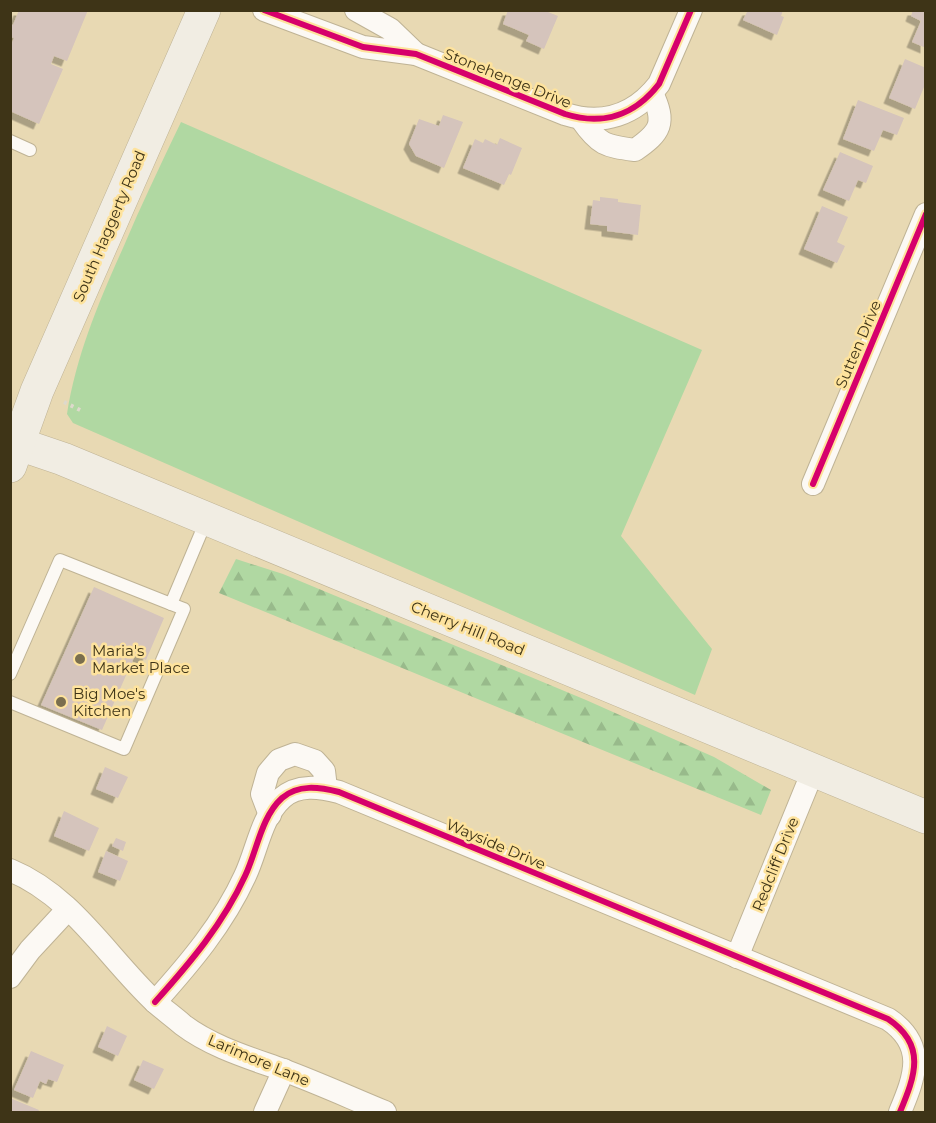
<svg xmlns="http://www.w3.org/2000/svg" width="936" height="1123" font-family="Montserrat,sans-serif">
<defs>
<pattern id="forest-firs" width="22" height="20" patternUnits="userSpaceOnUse" patternTransform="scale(1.5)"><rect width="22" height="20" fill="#b0d8a2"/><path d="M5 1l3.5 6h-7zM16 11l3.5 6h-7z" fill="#98ba8b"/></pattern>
<filter id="shadow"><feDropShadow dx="-5.5" dy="5.5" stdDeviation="0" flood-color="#0004"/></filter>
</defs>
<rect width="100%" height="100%" fill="#e8d9b3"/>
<path fill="url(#forest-firs)" d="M 236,559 L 283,574 L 586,700 L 714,757 L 771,790 L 761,815 L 219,593 Z"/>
<path fill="#b0d8a2" d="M 181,122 L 702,350 L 621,536 L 712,649 L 695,695 L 73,423 L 67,414 C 76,356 99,301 123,248 C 141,205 161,164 181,122 Z"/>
<g fill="#d5c4bc" filter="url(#shadow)">
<path d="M 19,10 L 88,10 L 67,61 L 54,56 L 51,64 L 63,69 L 39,124 L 10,111 L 10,47 L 14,38 L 10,37 L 10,24 L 13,25 Z"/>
<path d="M 508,10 L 543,10 L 558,16 L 544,49 L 526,41 L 529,35 L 503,24 Z"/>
<path d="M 748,10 L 783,10 L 781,16 L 784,17 L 777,35 L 743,20 Z"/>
<path d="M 913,10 L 926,10 L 926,48 L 912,42 L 921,21 L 911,16 Z"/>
<path d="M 905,59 L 926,68 L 926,88 L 924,87 L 915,109 L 889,98 Z"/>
<path d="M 858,100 L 904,118 L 897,135 L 883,130 L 874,151 L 843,139 Z"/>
<path d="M 443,115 L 463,122 L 444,168 L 416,156 L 409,144 L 419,119 L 439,126 Z"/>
<path d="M 500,138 L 522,148 L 511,175 L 509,174 L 504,185 L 463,168 L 475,139 L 483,143 L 485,139 L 497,145 Z"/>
<path d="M 840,152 L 873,166 L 866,183 L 858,180 L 849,201 L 823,190 Z"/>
<path d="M 600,197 L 618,199 L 618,202 L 641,205 L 638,235 L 607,231 L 607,226 L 590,224 L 593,200 L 600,201 Z"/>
<path d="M 822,206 L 848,217 L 837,242 L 845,246 L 837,263 L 804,249 Z"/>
<path d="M 94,587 L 164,618 L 146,660 L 135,655 L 102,730 L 41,705 Z"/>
<path d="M 105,767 L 128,777 L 118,798 L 96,789 Z"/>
<path d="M 64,811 L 99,828 L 89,851 L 54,836 Z"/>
<path d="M 116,838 L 126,842 L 123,851 L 112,846 Z"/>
<path d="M 106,851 L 128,861 L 120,881 L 98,872 Z"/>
<path d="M 107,1026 L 127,1036 L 118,1056 L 98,1047 Z"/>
<path d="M 31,1051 L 64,1065 L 57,1082 L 48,1079 L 46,1084 L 40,1081 L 33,1098 L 14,1090 Z"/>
<path d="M 143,1060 L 164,1069 L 154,1089 L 134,1080 Z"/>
<path d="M 10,1098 L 39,1110 L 38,1112 L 10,1112 Z"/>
</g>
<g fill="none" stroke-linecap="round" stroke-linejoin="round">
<g stroke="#bfb395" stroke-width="14">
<g id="lane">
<path d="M 10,141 L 30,150"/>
<path d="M 10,674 L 60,560 L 171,604 L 206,521"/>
<path d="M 10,702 L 124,749 L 184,609 L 171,604"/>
</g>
</g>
<g stroke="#bfb395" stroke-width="24">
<g id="street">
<path d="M 264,10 L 363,47 L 416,54 L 565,114 C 603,126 635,115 659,84 L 691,10"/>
<path d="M 356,10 L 390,29 L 416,54"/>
<path d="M 581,119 C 599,145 605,146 635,150 C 661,132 666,123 652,93"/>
<path d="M 813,484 L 926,214"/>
<path d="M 270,815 L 262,794 L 268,773 L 279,760 L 295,754 L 315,761 L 324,771 L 326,788"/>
<path d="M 10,870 C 73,896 107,957 155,1002 C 164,1010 174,1017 183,1025 C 212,1047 250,1058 283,1070 C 318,1083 351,1098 385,1112"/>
<path d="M 737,957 L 813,771"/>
<path d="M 10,977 L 30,950 L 68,909"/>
<path d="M 155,1002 C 190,963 223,924 245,876 C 257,851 261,817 282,798 C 298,784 319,787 339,792 L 888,1019 C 927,1045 915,1076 900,1112"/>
<path d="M 265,1112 L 284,1070"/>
</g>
</g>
<g stroke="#bfb395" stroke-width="34">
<g id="secondary">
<path d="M 10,441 L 63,459 L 926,817"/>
<path d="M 10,466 L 37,391 L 204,10"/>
</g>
</g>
<path stroke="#ded9cc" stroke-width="4" stroke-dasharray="3 4.5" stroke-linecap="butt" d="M 64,402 L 84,412"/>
<use href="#lane" stroke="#fcf9f4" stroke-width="12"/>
<use href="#street" stroke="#fcf9f4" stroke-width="22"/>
<use href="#secondary" stroke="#f1ede3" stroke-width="33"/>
<g stroke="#fee39d" stroke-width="10">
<g id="cycleway">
<path d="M 264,10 L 363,47 L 416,54 L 565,114 C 603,126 635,115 659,84 L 691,10"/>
<path d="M 813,484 L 926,214"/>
<path d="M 155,1002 C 190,963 223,924 245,876 C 257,851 261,817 282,798 C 298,784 319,787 339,792 L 888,1019 C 927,1045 915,1076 900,1112"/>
</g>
</g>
<use href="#cycleway" stroke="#d6006c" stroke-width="6"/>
</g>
<g fill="#7a6e4e" stroke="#fee39d" stroke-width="2">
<circle cx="80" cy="659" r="6"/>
<circle cx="61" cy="702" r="6"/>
</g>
<g text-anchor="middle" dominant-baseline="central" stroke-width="5" stroke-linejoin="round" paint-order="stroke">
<g font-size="15" fill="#3e3417" stroke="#fee39d">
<text transform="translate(508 78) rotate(22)">Stonehenge Drive</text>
<text transform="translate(109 226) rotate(-67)">South Haggerty Road</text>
<text transform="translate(858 344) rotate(-67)">Sutten Drive</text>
<text transform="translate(468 628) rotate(22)">Cherry Hill Road</text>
<text transform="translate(496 844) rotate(23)">Wayside Drive</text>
<text transform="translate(775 864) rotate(-68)">Redcliff Drive</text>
<text transform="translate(259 1060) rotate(23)">Larimore Lane</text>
</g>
<g font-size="15" fill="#3e3417" stroke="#fee39d" text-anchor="start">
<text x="92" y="650">Maria's<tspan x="92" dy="17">Market Place</tspan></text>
<text x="73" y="693">Big Moe's<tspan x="73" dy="17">Kitchen</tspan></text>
</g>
</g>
<rect width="936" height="1123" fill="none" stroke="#3e3417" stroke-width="24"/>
</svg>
